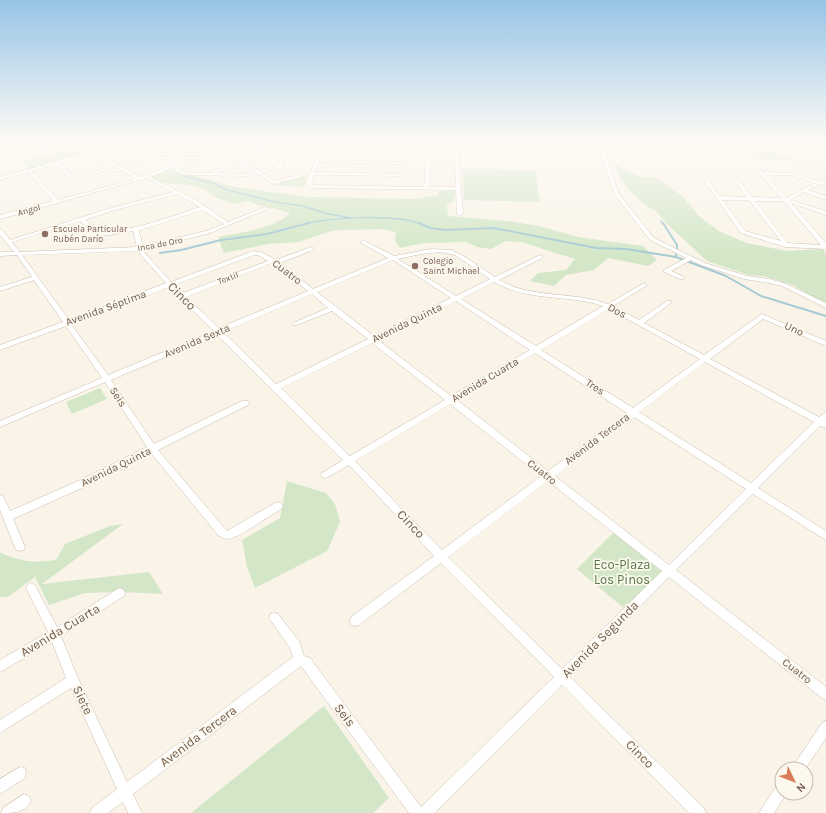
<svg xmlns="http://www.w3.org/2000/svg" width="826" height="813" font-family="Karla,sans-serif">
<rect width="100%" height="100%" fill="#faf4e8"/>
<g fill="#d3e7c8">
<path d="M 77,148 L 83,153 L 29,169 L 22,161 Z"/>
<path d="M 747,150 L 768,151 L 802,162 L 788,160 L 755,159 Z"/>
<path d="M 614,164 L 641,177 L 655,177 L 682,196 L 700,217 L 719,231 L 747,243 L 787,251 L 823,249 L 826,255 L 826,303 L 814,299 L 795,286 L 764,276 L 748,275 L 707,261 L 666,223 L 657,212 L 644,204 L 630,191 L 618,176 Z"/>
<path d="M 170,169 L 234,187 L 308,197 L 414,199 L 438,195 L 439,191 L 455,190 L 454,202 L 447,205 L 448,216 L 508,221 L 539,226 L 578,237 L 643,246 L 657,260 L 648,266 L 608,258 L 594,270 L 566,275 L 554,286 L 530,281 L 538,273 L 566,270 L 575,259 L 521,242 L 506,241 L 491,249 L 477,247 L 466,242 L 424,243 L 400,248 L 395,241 L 396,232 L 382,229 L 341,230 L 331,231 L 298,242 L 268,244 L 224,253 L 218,237 C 238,233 277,228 290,213 L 270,207 L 257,205 L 249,201 L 234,204 L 217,198 L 203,189 L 190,185 L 162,183 L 150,177 Z"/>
<path d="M 463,169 L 535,170 L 540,202 L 464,200 Z"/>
<path d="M 307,174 L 304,187 L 272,185 Z"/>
<path d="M 100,388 L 107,399 L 72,414 L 66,402 Z"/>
<path d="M 287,481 L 326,493 L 335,504 L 340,522 L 327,551 L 255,588 L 247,567 L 242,540 L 280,518 Z"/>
<path d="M 123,524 L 42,584 L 149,572 L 163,594 L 121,592 L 85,593 L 49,605 L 35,577 L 8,597 L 0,597 L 0,551 L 1,553 C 22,562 34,563 56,560 L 65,544 L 110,526 Z"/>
<path d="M 615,531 L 666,570 L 625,609 L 577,569 Z"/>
<path d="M 324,706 L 389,798 L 373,813 L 191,813 Z"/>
</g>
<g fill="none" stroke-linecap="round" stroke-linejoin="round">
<g stroke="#a5cad3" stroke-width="1.5">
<path d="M 181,176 L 213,183 L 227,190 L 275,202 L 303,206 L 324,213 L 351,218"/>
<path d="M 661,221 L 663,224"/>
<path d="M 305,224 C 332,217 396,214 421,224"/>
</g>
<g stroke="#a5cad3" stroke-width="2">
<path d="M 419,223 L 430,228 L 446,230 L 494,228 L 596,248 L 626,249 L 676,257 L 726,276 L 761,296 L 826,316"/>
<path d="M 663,223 L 677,245 L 676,257"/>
<path d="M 160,253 L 181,250 L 221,240 L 267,234 L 309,223"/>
</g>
<g stroke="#cbbdaf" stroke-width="1">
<g id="minor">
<path d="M 36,142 L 44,142 L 41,144 L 52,153 L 52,155 L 48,155 L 37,145 L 12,152 L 26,170 L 84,153 L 72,142 L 77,142 L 88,151 L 118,142 L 126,142 L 91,153 L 106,159 L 139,149 L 161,146 L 184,146 L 186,142 L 191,142 L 188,146 L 233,146 L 235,142 L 239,142 L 233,153 L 245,161 L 251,159 L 262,142 L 266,142 L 255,161 L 248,163 L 259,171 L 277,166 L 291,142 L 295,142 L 281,168 L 262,173 L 275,181 L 310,172 L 315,162 L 314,161 L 316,160 L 323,142 L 327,142 L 325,149 L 404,151 L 443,161 L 455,162 L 456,142 L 460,142 L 459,156 L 463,214 L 460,216 L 457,214 L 456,190 L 310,188 L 306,184 L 309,175 L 274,184 L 258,174 L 248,176 L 188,175 L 179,173 L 171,167 L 164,172 L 150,177 L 196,200 L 228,222 L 265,207 L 270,208 L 210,233 L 144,250 L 145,253 L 171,282 L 253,251 L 261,252 L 276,260 L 311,247 L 313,248 L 313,250 L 280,263 L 313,289 L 388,258 L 361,243 L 360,242 L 363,240 L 394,256 L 431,249 L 452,250 L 467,258 L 495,277 L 540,255 L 542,256 L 542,258 L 499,280 C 532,299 573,291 608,304 L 642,284 L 646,284 L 646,286 L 613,306 L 639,320 L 667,301 L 671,301 L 671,303 L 644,323 L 704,355 L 762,314 L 826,341 L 826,346 L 763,319 L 710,359 L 819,417 L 826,412 L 826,428 L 820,426 L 758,488 L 826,531 L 826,540 L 753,494 L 676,570 L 826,687 L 826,700 L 822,698 L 669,577 L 570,677 L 704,808 L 706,813 L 689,813 L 562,685 L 435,813 L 409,813 L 301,666 L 133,794 L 142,813 L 128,813 L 123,802 L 108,813 L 90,813 L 92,808 L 117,789 L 71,688 L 0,733 L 0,720 L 66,678 L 52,642 L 0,672 L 0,660 L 48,632 L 26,588 L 27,585 L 31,583 L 35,585 L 57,627 L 116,590 L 120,588 L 124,590 L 125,593 L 124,596 L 61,636 L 77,676 L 127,782 L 293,657 L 290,648 L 269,618 L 270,614 L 274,613 L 278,614 L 299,641 L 304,656 L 310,658 L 421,807 L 554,677 L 441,563 L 359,625 L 355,626 L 351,625 L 350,621 L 351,617 L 434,556 L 349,465 L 328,477 L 325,478 L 322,477 L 321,475 L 322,473 L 343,460 L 217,335 L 111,380 L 154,444 L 242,401 L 248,401 L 249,403 L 248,405 L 158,450 L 227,531 L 275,503 L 278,502 L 281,503 L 283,506 L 281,509 C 269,516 240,537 228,539 C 224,539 222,537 219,536 L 151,453 L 82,488 L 13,519 L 25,547 L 24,550 L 20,551 L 16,550 L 0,510 L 0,495 L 3,496 L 10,511 L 76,482 L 147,447 L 105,382 L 0,427 L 0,421 L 102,378 L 66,326 L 0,350 L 0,345 L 63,322 L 34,280 L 0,291 L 0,287 L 32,277 L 17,255 L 0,256 L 0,252 L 14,252 L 0,235 L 0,229 L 2,230 L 10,240 L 111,208 L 173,192 L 146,178 L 0,219 L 0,215 L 53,201 L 28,172 L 0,180 L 0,177 L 22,171 L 7,151 L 7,150 ZM 161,148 L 182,148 L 175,157 L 157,157 L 123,167 L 110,161 L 140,151 ZM 186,148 L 231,148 L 229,153 L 215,157 L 180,157 ZM 323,151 L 404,153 L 426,159 L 424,187 L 311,185 L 314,175 L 399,176 L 401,175 L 399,174 L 315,172 L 319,162 L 401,164 L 403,163 L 401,162 L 320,160 ZM 87,155 L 118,168 L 95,175 L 95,177 L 122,170 L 135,179 L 58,200 L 32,171 L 56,164 L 69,178 L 73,178 L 73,176 L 60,163 ZM 232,155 L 241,162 L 212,171 L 212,173 L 188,173 L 179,169 ZM 157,159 L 173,159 C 165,170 152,173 140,177 L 126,169 ZM 178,159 L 205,159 L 176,167 L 174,165 ZM 430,160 L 455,165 L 456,187 L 429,187 ZM 244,164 L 255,172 L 248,174 L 216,173 ZM 177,194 L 200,207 C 167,218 134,231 99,232 L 85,220 L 115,210 ZM 203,210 L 224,224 L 206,231 L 143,246 L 139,232 L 140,230 ZM 80,221 L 98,236 L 110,235 L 133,231 L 137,247 L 20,252 L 12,242 ZM 138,251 L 140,254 L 166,283 L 69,320 L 22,255 ZM 441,252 L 455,255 L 490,279 L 456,296 L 398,259 L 421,254 ZM 254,255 L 258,255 L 268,261 L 183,293 L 174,285 ZM 393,260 L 451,298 L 374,336 L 317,292 ZM 272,263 L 308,291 L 219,328 L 186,297 ZM 494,282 C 528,302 568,294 603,306 L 536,346 L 461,299 ZM 169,287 L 214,331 L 108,375 L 71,324 ZM 312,294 L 328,308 L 293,323 L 292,324 L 293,325 L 297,325 L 332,311 L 368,339 L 276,384 L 223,332 ZM 456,301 L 530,350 L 451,396 L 378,340 ZM 609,309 L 700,359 L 633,408 L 541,350 ZM 372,343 L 445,400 L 350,456 L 281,388 ZM 535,353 L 627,413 L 548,471 L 457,400 ZM 705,362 L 814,422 L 751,483 L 639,412 ZM 450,404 L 541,476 L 442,550 L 355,461 ZM 634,417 L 746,489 L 669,565 L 555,476 ZM 548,481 L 662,571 L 562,669 L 448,557 Z"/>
<path d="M 542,142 L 570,142 L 570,143 L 568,144 Z"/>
<path d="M 598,142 L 602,142 L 602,144 L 768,148 L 826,166 L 826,169 L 768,150 L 744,150 L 763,172 L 790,173 L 819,181 L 826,178 L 826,181 L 823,184 L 820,184 L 808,190 L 826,196 L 826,200 L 804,192 L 790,200 L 826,211 L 826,215 L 791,203 L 826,243 L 826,249 L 785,247 L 741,233 L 703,179 L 707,178 L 720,196 L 747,197 L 734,180 L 736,179 L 738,179 L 752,197 L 781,198 L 739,150 L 657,148 L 671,171 L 669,172 L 667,171 L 652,148 L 603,146 L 619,194 L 654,238 L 705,263 L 747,276 L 770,279 L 786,284 L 826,303 L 826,308 L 782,286 L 769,283 L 744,279 L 701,265 L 691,260 L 671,271 L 684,277 L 684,279 L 680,279 L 664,272 L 664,270 L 686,258 L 650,240 L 614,194 L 599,150 ZM 766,175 L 790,175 L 815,183 L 786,198 ZM 722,200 L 749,200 L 781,241 L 745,231 ZM 755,201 L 784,201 L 821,245 L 787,243 Z"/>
<path d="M 826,721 L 826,738 L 805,769 L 791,769 L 822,723 Z"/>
<path d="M 20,767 L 25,768 L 26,773 L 25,778 L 0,794 L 0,779 Z"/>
<path d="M 782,783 L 782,793 L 787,793 L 774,813 L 759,813 L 777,785 Z"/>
<path d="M 24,794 L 29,796 L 31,801 C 25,813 14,813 1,813 L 3,808 Z"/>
</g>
</g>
<use href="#minor" fill="#fff" fill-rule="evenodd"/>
</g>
<linearGradient id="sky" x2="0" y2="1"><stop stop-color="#97c4e6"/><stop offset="0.55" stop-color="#fdfaf5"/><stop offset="1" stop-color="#fdfaf5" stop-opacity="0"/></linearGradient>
<rect width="826" height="256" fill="url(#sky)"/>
<g fill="#8d6e63" stroke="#fdf8ee" stroke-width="1.5">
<circle cx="45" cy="234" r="4"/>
<circle cx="415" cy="266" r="4"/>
</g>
<g text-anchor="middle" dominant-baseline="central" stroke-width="3.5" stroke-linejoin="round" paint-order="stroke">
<g font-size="9" fill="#725d4e" stroke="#fdf8ee">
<text transform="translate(29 210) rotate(-15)">Angol</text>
<text transform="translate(160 244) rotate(-11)">Inca de Oro</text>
<text transform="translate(228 278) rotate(-21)">Textil</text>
</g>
<g font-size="9" fill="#785e54" stroke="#fdf8ee" text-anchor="start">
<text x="53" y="229">Escuela Particular<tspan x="53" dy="10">Rubén Darío</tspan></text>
<text x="423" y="261">Colegio<tspan x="423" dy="10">Saint Michael</tspan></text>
</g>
<g font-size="11" fill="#725d4e" stroke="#fdf8ee">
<text transform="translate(287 272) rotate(37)">Cuatro</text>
<text transform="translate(106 308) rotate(-20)">Avenida Séptima</text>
<text transform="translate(617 311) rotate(28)">Dos</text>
<text transform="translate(407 323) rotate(-26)">Avenida Quinta</text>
<text transform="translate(794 329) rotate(25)">Uno</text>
<text transform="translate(197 341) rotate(-23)">Avenida Sexta</text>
<text transform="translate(485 380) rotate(-31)">Avenida Cuarta</text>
<text transform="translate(595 387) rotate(33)">Tres</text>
<text transform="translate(118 397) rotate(57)">Seis</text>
<text transform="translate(597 439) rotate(-37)">Avenida Tercera</text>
<text transform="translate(116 467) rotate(-26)">Avenida Quinta</text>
<text transform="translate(542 472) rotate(38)">Cuatro</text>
<text transform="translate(797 671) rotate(38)">Cuatro</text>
</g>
<g font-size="13" fill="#725d4e" stroke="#fdf8ee">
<text transform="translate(182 296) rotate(45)">Cinco</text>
<text transform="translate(411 524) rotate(46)">Cinco</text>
<text transform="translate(60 630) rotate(-31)">Avenida Cuarta</text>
<text transform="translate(600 639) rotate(-45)">Avenida Segunda</text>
<text transform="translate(83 700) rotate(65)">Siete</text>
<text transform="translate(345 715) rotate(53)">Seis</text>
<text transform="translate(198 736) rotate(-37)">Avenida Tercera</text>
<text transform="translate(640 754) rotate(45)">Cinco</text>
</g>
<g font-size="13" fill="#567c4a" stroke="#fdf8ee">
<text x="622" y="564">Eco-Plaza<tspan x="622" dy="15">Los Pinos</tspan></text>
</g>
</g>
<g transform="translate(794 781) rotate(133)"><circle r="19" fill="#fdf8ee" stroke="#c5baae"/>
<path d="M0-3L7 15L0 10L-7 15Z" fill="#d87c59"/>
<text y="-6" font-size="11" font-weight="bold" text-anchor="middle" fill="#725d4e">N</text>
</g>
</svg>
